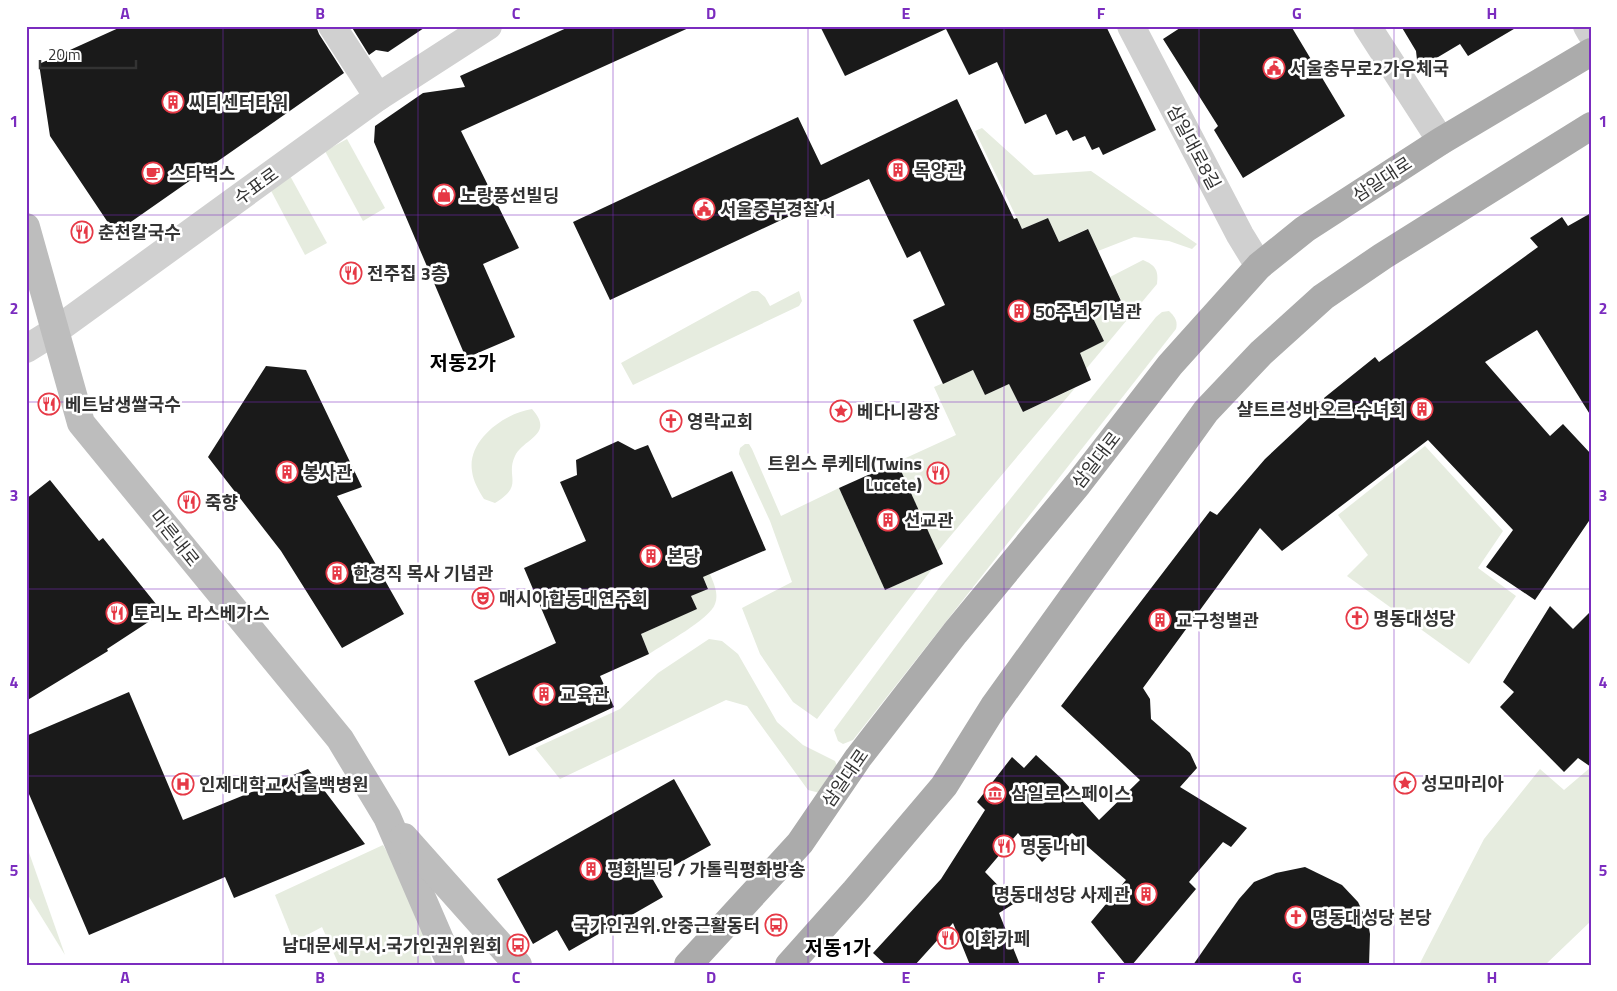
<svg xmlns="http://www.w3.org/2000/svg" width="1617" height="991" font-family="'Titillium Web','Noto Sans KR',sans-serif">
<rect width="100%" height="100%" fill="#fff"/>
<g fill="#e6ecdf">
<path d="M 982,128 L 1034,175 L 1091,171 L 1197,244 L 1192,249 L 1169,241 L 1134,237 L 1098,251 L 1087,229 L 1059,242 L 1048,218 L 1022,229 L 975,131 Z"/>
<path d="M 347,139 L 385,208 L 363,221 L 325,151 Z"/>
<path d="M 289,174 L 327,243 L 305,255 L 268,185 Z"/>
<path d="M 1143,260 C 1155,265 1159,270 1157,284 L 1086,369 L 1079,353 L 1104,341 L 1092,316 L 1122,302 L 1110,277 Z"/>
<path d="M 752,291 L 758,291 L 765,297 L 770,306 L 799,291 L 802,301 L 799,306 L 633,385 L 621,363 Z"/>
<path d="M 1169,311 C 1175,317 1178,321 1176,329 L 853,740 L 843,744 L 838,741 L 834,730 L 939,588 L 1156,317 L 1162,312 Z"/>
<path d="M 973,370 L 985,395 L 1009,384 L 1023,412 L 1075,388 L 937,552 L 897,462 L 956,435 L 934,387 Z"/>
<path d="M 532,409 C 555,435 524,438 515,456 C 505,477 525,485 495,503 L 484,499 C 479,491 473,481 472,471 C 467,440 505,413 532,409 Z"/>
<path d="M 745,444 L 749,444 L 752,449 L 781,516 L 839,488 L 885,590 L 932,569 L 817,719 L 793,702 L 760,654 L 742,608 L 792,582 L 770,521 L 739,454 L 740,448 Z"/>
<path d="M 1425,446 L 1503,531 L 1478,568 L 1516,596 L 1469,664 L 1347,576 L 1368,555 L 1338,515 Z"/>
<path d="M 707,567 C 711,578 720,592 715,604 C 710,619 664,644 649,654 L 641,634 L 696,609 L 691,596 L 708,588 L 700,570 Z"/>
<path d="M 709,639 L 722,641 L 738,654 L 777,722 L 803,745 L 835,761 L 838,768 L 820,793 L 808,790 L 747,706 L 726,700 L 560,779 L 535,748 L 620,709 L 658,673 Z"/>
<path d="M 1591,767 L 1591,921 L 1545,965 L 1419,965 L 1484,839 L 1540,769 L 1564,790 Z"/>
<path d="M 26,844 L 65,955 L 26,892 Z"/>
<path d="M 383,845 L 414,899 L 433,965 L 339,965 L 322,927 L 294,942 L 275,895 Z"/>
</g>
<g fill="#1a1a1a">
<path d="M 123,26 L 316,26 L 319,34 L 344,73 L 115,233 L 50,136 L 39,64 Z"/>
<path d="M 351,26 L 427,26 L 388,52 L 376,50 L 369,55 Z"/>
<path d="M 571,26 L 693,26 L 461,131 L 519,248 L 483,264 L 515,337 L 466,358 L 374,142 L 375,126 L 423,93 L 465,87 L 460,76 Z"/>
<path d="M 820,26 L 1106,26 L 1156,130 L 1103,155 L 1099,147 L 1092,150 L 1085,136 L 1073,141 L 1067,130 L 1056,135 L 1046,114 L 1025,124 L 997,62 L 969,75 L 946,29 L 845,76 Z"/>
<path d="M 1183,26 L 1291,26 L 1345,116 L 1243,178 L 1214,130 L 1218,126 L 1163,39 Z"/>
<path d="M 1401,26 L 1519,26 L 1468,56 L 1460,44 L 1418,69 L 1416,51 Z"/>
<path d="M 957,99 L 1014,219 L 1017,218 L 1022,229 L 1048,218 L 1059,242 L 1088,229 L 1122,303 L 1092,316 L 1104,341 L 1080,353 L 1091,380 L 1023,412 L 1009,384 L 985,395 L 973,370 L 943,384 L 913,320 L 945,305 L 920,251 L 907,258 L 869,179 L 610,300 L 573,222 L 798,117 L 821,165 Z"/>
<path d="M 1591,213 L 1591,416 L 1537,330 L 1485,362 L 1550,436 L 1563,424 L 1591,454 L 1591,518 L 1535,600 L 1486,567 L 1513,530 L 1428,440 L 1282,551 L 1260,528 L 1143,688 L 1150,699 L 1151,719 L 1190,753 L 1197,768 L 1180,787 L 1247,828 L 1231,847 L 1223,842 L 1189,882 L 1196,889 L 1132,965 L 1126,965 L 1091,922 L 1126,880 L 1072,833 L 1042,862 L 1018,833 L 985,872 L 1015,903 L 999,913 L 1020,965 L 970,965 L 953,923 L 915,965 L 886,965 L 873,953 L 941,879 L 985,810 L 977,802 L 1012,757 L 1024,768 L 1036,755 L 1062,779 L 1099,820 L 1140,780 L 1061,706 L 1210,511 L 1217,515 L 1265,459 L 1326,402 L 1324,398 L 1375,357 L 1379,362 L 1538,247 L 1530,238 L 1562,217 L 1568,226 Z"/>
<path d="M 266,366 L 306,370 L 362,487 L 337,496 L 404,614 L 342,648 L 281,551 L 208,457 Z"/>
<path d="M 618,441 L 635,450 L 648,445 L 672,498 L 732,471 L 766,550 L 703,577 L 708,589 L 691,596 L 697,609 L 641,634 L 649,654 L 600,676 L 614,707 L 509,756 L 474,681 L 556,643 L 524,568 L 586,541 L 560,482 L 577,475 L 576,460 Z"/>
<path d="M 897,462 L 943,564 L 885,590 L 839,488 Z"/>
<path d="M 50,480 L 99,541 L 103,538 L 156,604 L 156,617 L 107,649 L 108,651 L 26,701 L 26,499 Z"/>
<path d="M 1550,606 L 1573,629 L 1591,611 L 1591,767 L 1578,758 L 1564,772 L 1500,707 L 1514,692 L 1503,682 Z"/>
<path d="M 129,692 L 183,820 L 308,769 L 365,844 L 234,898 L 225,877 L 89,935 L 26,787 L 26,736 Z"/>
<path d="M 674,779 L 711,845 L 652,878 L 663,897 L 569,951 L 557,930 L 533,944 L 497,879 Z"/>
<path d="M 1305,867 L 1342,885 L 1358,902 L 1368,923 L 1370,934 L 1369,965 L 1193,965 L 1239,899 L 1254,882 L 1276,873 Z"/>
</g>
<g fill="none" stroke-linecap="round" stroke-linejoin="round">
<g stroke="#d0d0d0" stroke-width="28">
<path d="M 332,26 L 378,97"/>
<path d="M 1131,26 L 1240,235 L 1259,266"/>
<path d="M 1367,26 L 1441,141"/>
</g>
<g stroke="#d0d0d0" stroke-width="28">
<path d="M 1587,26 L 1591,33"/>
<path d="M 26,349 L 55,331 L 378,97 L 488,26"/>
</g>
<g stroke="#bdbdbd" stroke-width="28">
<path d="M 26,227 L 81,423 L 340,739 L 387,817 L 451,965"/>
<path d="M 404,837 L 518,965"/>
</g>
<g stroke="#ababab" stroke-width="28">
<path d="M 688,965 L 800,843 L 858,758 L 955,633 L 1078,484 L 1170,365 L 1259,266 L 1305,229 L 1441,141 L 1591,52"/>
<path d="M 789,965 L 855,891 L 944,786 L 994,706 L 1206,411 L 1261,353 L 1323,297 L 1383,256 L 1591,126"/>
</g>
</g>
<path fill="none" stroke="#7b2cbf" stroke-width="1" stroke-opacity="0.55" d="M 223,26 L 223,965M 418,26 L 418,965M 613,26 L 613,965M 808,26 L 808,965M 1004,26 L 1004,965M 1199,26 L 1199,965M 1394,26 L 1394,965M 26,215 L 1591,215M 26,402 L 1591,402M 26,589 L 1591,589M 26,776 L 1591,776"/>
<defs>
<g id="civic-ring" transform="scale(1.125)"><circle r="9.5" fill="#fff" stroke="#e63946" stroke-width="1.5"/><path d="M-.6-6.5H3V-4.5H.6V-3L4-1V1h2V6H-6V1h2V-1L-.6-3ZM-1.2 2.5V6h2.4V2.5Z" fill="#e63946"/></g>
<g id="building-ring" transform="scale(1.125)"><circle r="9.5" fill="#fff" stroke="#e63946" stroke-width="1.5"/><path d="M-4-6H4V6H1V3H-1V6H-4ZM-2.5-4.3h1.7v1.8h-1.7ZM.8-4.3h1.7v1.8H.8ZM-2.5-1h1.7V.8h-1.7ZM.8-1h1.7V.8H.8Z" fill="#e63946"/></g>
<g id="cafe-ring" transform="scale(1.125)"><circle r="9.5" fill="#fff" stroke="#e63946" stroke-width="1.5"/><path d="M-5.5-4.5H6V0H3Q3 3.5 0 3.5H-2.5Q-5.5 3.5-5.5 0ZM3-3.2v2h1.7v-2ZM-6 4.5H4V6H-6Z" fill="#e63946"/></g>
<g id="shop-ring" transform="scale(1.125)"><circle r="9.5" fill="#fff" stroke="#e63946" stroke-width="1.5"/><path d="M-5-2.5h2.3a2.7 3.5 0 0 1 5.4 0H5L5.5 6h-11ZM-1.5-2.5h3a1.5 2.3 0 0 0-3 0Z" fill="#e63946"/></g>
<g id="restaurant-ring" transform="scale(1.125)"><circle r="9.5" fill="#fff" stroke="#e63946" stroke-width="1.5"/><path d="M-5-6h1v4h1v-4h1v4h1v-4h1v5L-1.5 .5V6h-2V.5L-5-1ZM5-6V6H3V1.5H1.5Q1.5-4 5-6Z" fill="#e63946"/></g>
<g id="sight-ring" transform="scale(1.125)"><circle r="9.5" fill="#fff" stroke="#e63946" stroke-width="1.5"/><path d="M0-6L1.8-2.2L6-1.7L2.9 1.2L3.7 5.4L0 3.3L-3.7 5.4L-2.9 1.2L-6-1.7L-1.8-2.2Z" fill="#e63946"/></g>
<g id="church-ring" transform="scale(1.125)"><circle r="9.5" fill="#fff" stroke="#e63946" stroke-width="1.5"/><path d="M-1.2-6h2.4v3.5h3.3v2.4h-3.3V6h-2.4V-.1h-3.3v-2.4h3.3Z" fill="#e63946"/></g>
<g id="theatre-ring" transform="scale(1.125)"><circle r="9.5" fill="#fff" stroke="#e63946" stroke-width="1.5"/><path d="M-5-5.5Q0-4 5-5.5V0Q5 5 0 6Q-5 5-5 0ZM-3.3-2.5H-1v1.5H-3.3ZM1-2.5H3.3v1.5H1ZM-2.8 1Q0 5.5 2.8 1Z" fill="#e63946"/></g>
<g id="hospital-ring" transform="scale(1.125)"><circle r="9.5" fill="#fff" stroke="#e63946" stroke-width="1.5"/><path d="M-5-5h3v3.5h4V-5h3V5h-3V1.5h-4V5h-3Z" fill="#e63946"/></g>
<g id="museum-ring" transform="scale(1.125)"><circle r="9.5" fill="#fff" stroke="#e63946" stroke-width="1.5"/><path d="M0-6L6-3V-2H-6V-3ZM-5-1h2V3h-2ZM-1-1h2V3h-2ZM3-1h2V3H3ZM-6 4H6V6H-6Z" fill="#e63946"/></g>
<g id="bus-ring" transform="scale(1.125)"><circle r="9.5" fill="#fff" stroke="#e63946" stroke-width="1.5"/><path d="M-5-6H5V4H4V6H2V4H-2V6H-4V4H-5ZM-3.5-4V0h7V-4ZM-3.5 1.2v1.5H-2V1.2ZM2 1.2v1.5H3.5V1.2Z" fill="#e63946"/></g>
</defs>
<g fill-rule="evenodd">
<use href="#civic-ring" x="1274" y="68"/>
<use href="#building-ring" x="173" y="102"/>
<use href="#building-ring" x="898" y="170"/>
<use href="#cafe-ring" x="153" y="173"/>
<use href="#shop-ring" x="444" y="195"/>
<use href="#civic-ring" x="704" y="209"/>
<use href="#restaurant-ring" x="82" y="232"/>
<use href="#restaurant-ring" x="351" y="273"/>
<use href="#building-ring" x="1019" y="311"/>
<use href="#restaurant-ring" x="49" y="404"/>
<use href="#building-ring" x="1422" y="409"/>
<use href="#sight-ring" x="841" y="411"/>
<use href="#church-ring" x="671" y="421"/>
<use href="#building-ring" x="287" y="472"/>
<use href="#restaurant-ring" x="938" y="473"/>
<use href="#restaurant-ring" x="189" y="502"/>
<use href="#building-ring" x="888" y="520"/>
<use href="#building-ring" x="651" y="556"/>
<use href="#building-ring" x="337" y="573"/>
<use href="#theatre-ring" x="483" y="598"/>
<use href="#restaurant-ring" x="117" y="613"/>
<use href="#church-ring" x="1357" y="618"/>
<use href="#building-ring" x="1160" y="620"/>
<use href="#building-ring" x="544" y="694"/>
<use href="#sight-ring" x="1405" y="783"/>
<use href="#hospital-ring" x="183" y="784"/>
<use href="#museum-ring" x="995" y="793"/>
<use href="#restaurant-ring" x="1004" y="846"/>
<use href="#building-ring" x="591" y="869"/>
<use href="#building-ring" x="1146" y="894"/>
<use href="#church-ring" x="1296" y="917"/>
<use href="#bus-ring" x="776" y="925"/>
<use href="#restaurant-ring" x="948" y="938"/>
<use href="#bus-ring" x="518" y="945"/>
</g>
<g text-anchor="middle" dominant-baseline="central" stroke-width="5" stroke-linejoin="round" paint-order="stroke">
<g font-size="18" font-weight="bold" fill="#333" stroke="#fff" text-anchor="start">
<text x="1290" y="68">서울충무로2가우체국</text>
<text x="189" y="102">씨티센터타워</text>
<text x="914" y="170">목양관</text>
<text x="169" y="173">스타벅스</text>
<text x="460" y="195">노랑풍선빌딩</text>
<text x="720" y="209">서울중부경찰서</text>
<text x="98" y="232">춘천칼국수</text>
<text x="367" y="273">전주집 3층</text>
<text x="1035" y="311">50주년 기념관</text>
<text x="65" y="404">베트남생쌀국수</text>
<text x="1406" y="409" text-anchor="end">샬트르성바오르 수녀회</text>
<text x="857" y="411">베다니광장</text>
<text x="687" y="421">영락교회</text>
<text x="922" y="463" text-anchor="end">트윈스 루케테(Twins<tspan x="922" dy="21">Lucete)</tspan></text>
<text x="303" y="472">봉사관</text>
<text x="205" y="502">죽향</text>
<text x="904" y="520">선교관</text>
<text x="667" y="556">본당</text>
<text x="353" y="573">한경직 목사 기념관</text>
<text x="499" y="598">매시아합동대연주회</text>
<text x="133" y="613">토리노 라스베가스</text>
<text x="1373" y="618">명동대성당</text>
<text x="1176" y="620">교구청별관</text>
<text x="560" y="694">교육관</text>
<text x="1421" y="783">성모마리아</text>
<text x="199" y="784">인제대학교 서울백병원</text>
<text x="1011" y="793">삼일로 스페이스</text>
<text x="1020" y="846">명동나비</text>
<text x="607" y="869">평화빌딩 / 가톨릭평화방송</text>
<text x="1130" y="894" text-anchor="end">명동대성당 사제관</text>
<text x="1312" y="917">명동대성당 본당</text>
<text x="760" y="925" text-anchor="end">국가인권위.안중근활동터</text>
<text x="964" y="938">이화카페</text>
<text x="502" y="945" text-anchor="end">남대문세무서.국가인권위원회</text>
</g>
<g font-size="18" fill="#333" stroke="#fff">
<text transform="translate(1194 147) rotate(62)">삼일대로8길</text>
<text transform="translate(1382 179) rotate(-33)">삼일대로</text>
<text transform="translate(256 186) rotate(-36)">수표로</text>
<text transform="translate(1096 460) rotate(-52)">삼일대로</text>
<text transform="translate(175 538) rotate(51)">마른내로</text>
<text transform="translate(845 778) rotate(-55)">삼일대로</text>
</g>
<g font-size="20" font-weight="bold" fill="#000" stroke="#fff">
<text x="463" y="362">저동2가</text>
<text x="838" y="947">저동1가</text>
</g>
</g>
<rect width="1617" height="991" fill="none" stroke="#ffffff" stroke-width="55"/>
<path d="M40 60v8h96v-8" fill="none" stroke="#333333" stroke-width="2.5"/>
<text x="48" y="60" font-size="15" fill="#333333" stroke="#ffffff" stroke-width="4" paint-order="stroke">20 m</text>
<rect x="28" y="28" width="1562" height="936" fill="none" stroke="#7b2cbf" stroke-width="2"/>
<g font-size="16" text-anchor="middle" font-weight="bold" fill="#7b2cbf">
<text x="125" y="19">A</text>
<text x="320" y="19">B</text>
<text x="516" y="19">C</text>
<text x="711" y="19">D</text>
<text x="906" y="19">E</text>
<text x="1101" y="19">F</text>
<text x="1297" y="19">G</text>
<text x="1492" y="19">H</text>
<text x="14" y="127">1</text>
<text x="1603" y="127">1</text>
<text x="14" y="314">2</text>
<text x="1603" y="314">2</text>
<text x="14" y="501">3</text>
<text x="1603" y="501">3</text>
<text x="14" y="688">4</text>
<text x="1603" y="688">4</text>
<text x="14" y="876">5</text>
<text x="1603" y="876">5</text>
<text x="125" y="983">A</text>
<text x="320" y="983">B</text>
<text x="516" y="983">C</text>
<text x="711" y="983">D</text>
<text x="906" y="983">E</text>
<text x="1101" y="983">F</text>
<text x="1297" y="983">G</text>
<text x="1492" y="983">H</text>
</g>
</svg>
